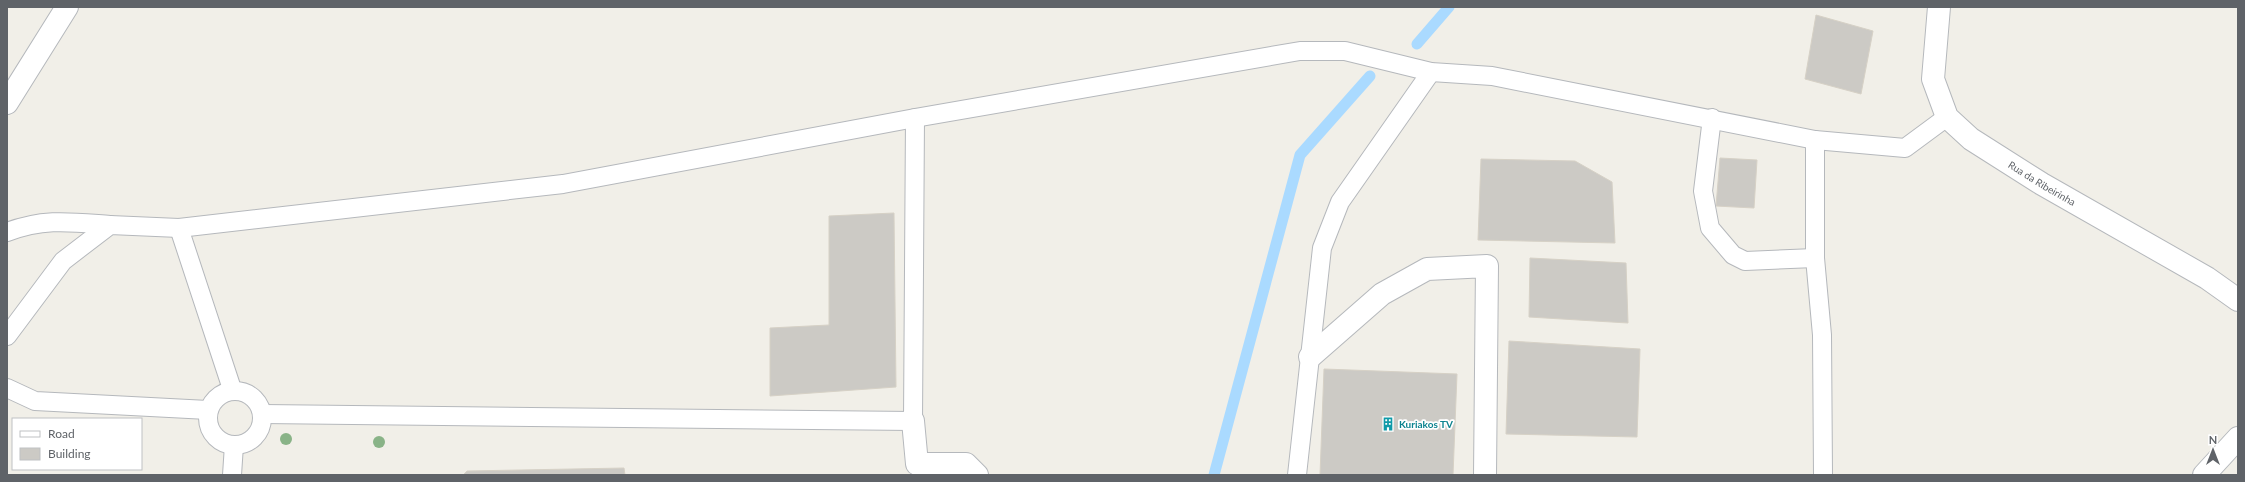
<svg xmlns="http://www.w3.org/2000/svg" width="2245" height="482" font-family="Lato,sans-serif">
<rect width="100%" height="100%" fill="#f1efe8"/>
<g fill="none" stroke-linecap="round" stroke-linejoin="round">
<g stroke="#aadaff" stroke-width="11">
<path d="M 1417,44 L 1449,7"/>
<path d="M 1214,475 L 1300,155 L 1370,76"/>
</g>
</g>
<g fill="#cccac5" stroke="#d6d1c6">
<path d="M 1816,15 L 1873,31 L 1861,94 L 1805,79 Z"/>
<path d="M 1720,158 L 1757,160 L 1754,208 L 1716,206 Z"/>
<path d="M 1481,159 L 1575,161 L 1612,182 L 1615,243 L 1478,240 Z"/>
<path d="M 894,213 L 896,387 L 770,396 L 770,328 L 829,325 L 829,216 Z"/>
<path d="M 1530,258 L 1626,263 L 1628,323 L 1529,317 Z"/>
<path d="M 1509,341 L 1640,349 L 1637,437 L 1506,434 Z"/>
<path d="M 1324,369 L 1457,374 L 1453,475 L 1320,475 Z"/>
<path d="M 624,468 L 625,475 L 463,475 L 467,471 Z"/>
</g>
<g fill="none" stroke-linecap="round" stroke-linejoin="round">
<g stroke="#b5b8bc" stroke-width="20">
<g id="service">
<path d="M 1712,118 L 1703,191 L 1710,228 L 1733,255 L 1745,261 L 1815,258"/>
<path d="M 1815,140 L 1815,258 L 1822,335 L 1823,475"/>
<path d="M 179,228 L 232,389"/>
<path d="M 7,232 C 45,218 70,222 110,225"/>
<path d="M 7,336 L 63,261 L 110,225 L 179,228 L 563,184 L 915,118 L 1300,51 L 1345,51 L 1431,72 L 1492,76 L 1815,140 L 1905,148 L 1947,117"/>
<path d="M 7,388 L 35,401 L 208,410"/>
<circle cx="235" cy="418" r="27"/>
<path d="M 262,414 L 913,421 L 915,118"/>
<path d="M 232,475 L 234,445"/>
<path d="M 1297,475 L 1322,248 L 1340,202 L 1431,72"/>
</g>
</g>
<g stroke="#b5b8bc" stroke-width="24">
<g id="pedestrian">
<path d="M 1310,357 L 1382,294 L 1427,269 L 1487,266 L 1485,475"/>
<path d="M 913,421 L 917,464 L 966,464 L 977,475"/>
</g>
</g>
<g stroke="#b5b8bc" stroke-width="24">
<g id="minor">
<path id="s1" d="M 1939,7 L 1933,79 L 1947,117 L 1971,139 L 2042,184 L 2207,278 L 2238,300"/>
<path d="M 7,103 L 67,7"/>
<path d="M 2204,475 L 2238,438"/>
</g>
</g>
<use href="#service" stroke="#fff" stroke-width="18"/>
<use href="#pedestrian" stroke="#fff" stroke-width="22"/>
<use href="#minor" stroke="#fff" stroke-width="22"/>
</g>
<g fill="#89b387">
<circle cx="286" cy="439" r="6"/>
<circle cx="379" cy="442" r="6"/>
</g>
<defs>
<g id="building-bare" transform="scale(1.08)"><path d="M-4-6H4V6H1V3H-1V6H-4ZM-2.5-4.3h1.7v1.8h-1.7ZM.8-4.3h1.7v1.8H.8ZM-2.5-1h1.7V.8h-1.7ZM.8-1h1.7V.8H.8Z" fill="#0f9aa8" stroke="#fff" stroke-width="2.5" paint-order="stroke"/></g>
</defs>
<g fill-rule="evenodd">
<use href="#building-bare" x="1388" y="424"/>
</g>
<g text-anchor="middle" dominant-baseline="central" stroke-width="3.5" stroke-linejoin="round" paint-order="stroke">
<g font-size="10" fill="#5f6368" stroke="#fff">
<text stroke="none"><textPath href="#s1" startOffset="229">Rua da Ribeirinha</textPath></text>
</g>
<g font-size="10" font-weight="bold" fill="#0d838f" stroke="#fff" text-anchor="start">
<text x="1399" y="424">Kuriakos TV</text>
</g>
</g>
<rect width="2245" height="482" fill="none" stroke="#5f6368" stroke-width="16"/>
<rect x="12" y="418" width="130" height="52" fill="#ffffff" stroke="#bfc1c3"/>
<rect x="20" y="431" width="20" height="6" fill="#ffffff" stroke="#bfc1c3"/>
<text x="48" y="438" font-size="12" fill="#5f6368">Road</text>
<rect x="20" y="448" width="20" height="12" fill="#cccac5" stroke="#bfc1c3"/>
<text x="48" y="458" font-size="12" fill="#5f6368">Building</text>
<g transform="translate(2213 450)" stroke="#ffffff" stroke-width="3" paint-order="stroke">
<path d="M0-3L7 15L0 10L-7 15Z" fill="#5f6368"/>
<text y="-6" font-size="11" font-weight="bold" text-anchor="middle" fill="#5f6368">N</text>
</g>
</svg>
